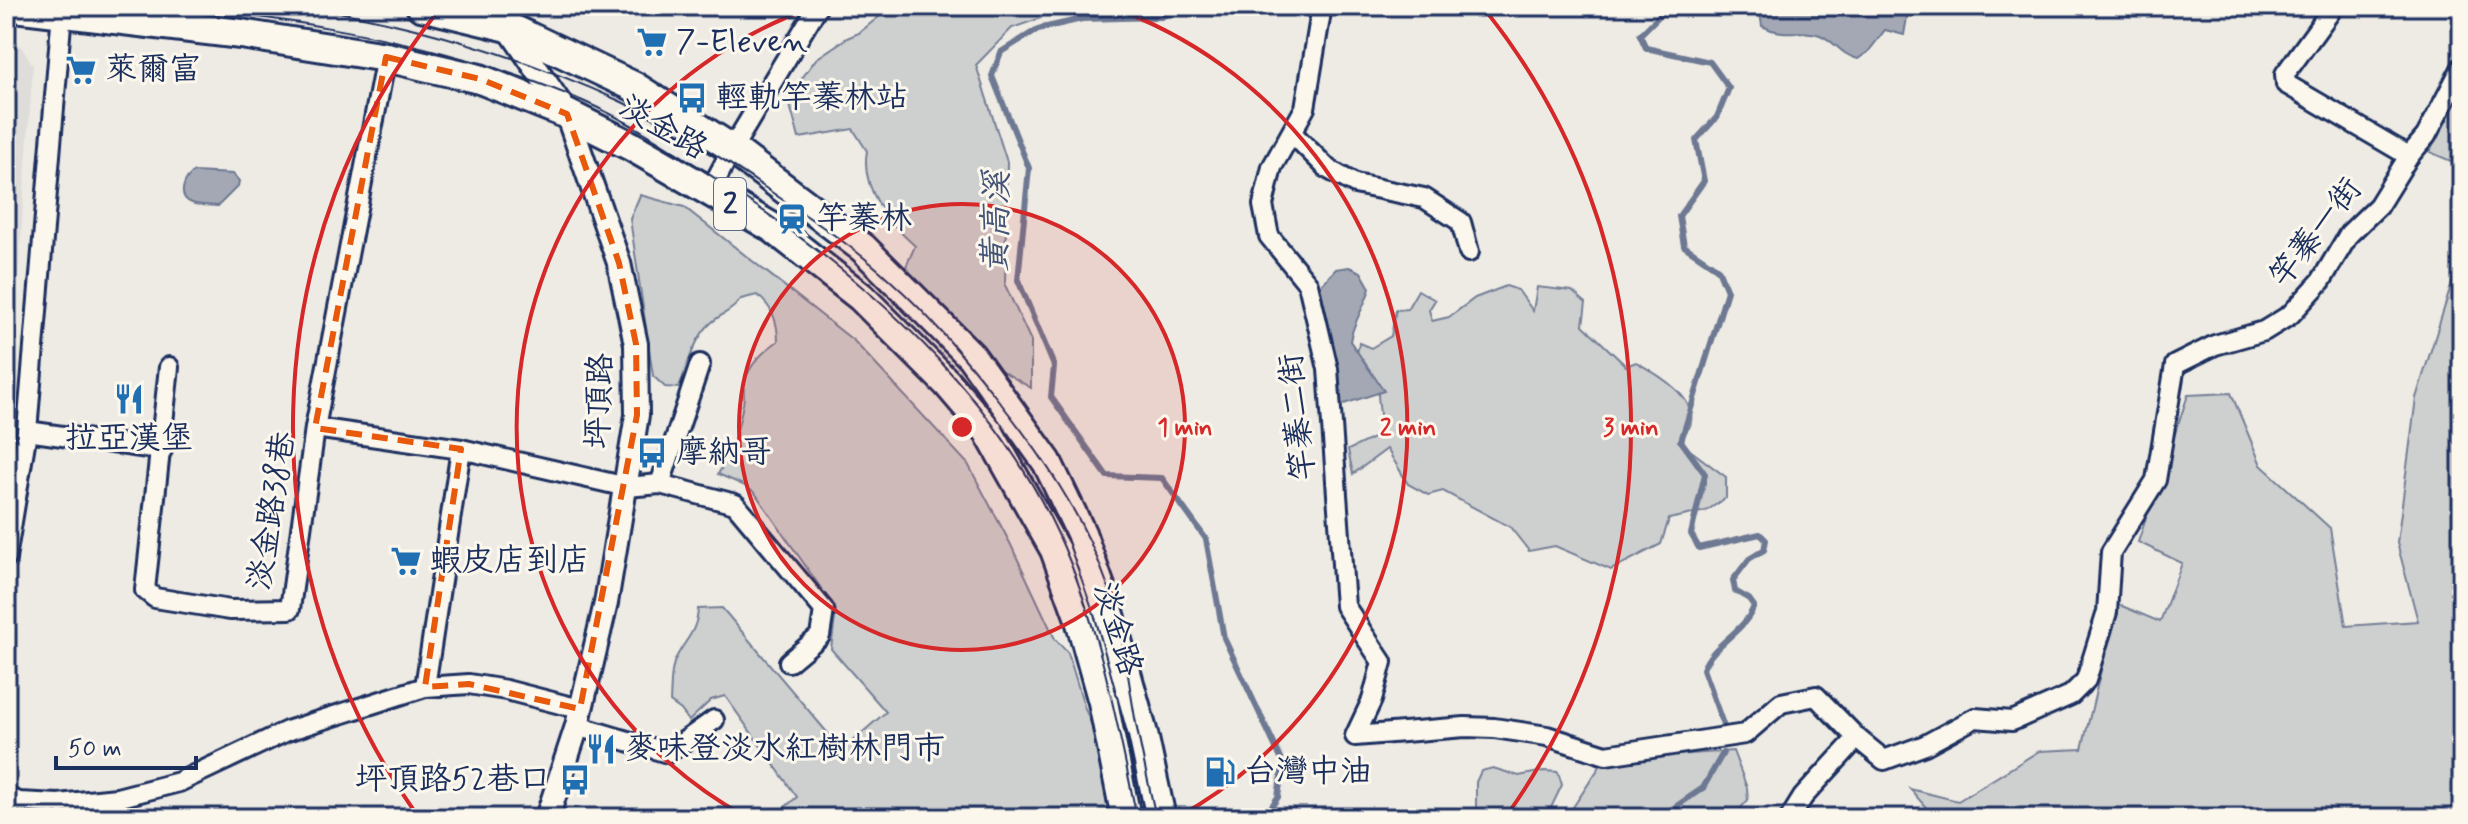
<svg xmlns="http://www.w3.org/2000/svg" width="2468" height="824" font-family="Mynerve,'LXGW WenKai TC',sans-serif">
<rect width="100%" height="100%" fill="#eeebe4"/>
<filter id="ink" filterUnits="userSpaceOnUse"><feTurbulence type="fractalNoise" baseFrequency=".0125" numOctaves="2"/><feDisplacementMap in="SourceGraphic" scale="16" xChannelSelector="R" yChannelSelector="G"/><feConvolveMatrix kernelMatrix="1 2 1 2 8 2 1 2 1" color-interpolation-filters="sRGB"/></filter>
<g filter="url(#ink)">
<path fill="#deddda" d="M 6,35 L 14,36 L 33,65 L 9,410 L 6,410 Z"/>
<g fill="#cecfcf" stroke="#747f96" stroke-width="2">
<path d="M 892,6 L 1046,6 L 1041,18 L 1012,28 L 976,65 L 1007,162 L 1005,285 L 1031,341 L 1031,388 L 999,369 L 904,271 L 915,246 C 889,223 860,188 867,151 L 853,129 L 799,138 L 790,105 L 800,81 L 816,59 L 847,38 L 859,33 Z"/>
<path d="M 2462,83 L 2462,166 L 2430,152 Z"/>
<path d="M 640,195 L 684,207 L 854,341 L 968,464 L 1010,543 L 1055,639 L 1068,653 L 1085,709 L 1097,736 L 1109,818 L 772,818 L 797,797 L 725,696 L 711,700 L 689,721 L 681,710 L 670,702 C 671,689 670,667 677,656 C 686,639 697,631 698,609 L 722,608 L 842,750 L 886,712 L 831,649 L 836,610 L 755,493 L 743,485 L 718,474 C 733,452 738,429 743,404 C 745,397 743,391 744,385 C 747,367 764,351 778,341 C 778,322 772,306 757,295 L 741,299 C 731,313 723,312 711,323 C 694,338 687,367 679,388 L 665,387 L 653,376 L 630,219 Z"/>
<path d="M 2462,268 L 2462,818 L 1935,818 L 1910,789 L 1958,801 L 2039,751 L 2082,749 L 2117,604 L 2160,622 L 2182,563 L 2138,542 L 2188,395 L 2231,393 L 2261,465 L 2330,528 L 2346,626 L 2418,621 L 2397,543 L 2416,398 L 2453,280 Z"/>
<path d="M 1506,286 L 1518,290 L 1533,311 L 1537,287 L 1572,291 L 1586,303 L 1583,325 L 1626,366 L 1636,362 C 1655,373 1700,398 1690,426 C 1688,431 1681,437 1678,441 L 1726,477 L 1726,498 L 1706,511 L 1669,519 L 1661,544 L 1611,570 L 1555,546 L 1529,551 L 1510,527 L 1443,491 L 1428,495 L 1408,484 L 1387,449 L 1353,474 L 1348,450 L 1382,434 L 1377,386 L 1357,354 L 1359,343 L 1371,348 L 1391,336 L 1396,310 L 1407,309 L 1418,290 L 1435,300 L 1429,310 L 1432,321 L 1449,317 L 1475,298 Z"/>
<path d="M 1733,751 L 1747,788 L 1748,800 L 1732,818 L 1566,818 L 1604,760 Z"/>
<path d="M 1493,768 L 1519,776 L 1544,771 L 1558,772 L 1562,785 L 1546,818 L 1476,818 L 1476,782 L 1481,771 Z"/>
</g>
<g fill="#a3a8b4" stroke="#6d7892" stroke-width="2">
<path d="M 1759,6 L 1877,6 L 1908,11 L 1904,35 L 1885,30 L 1868,52 L 1858,59 C 1841,55 1835,41 1820,35 C 1800,28 1785,38 1762,26 Z"/>
<path d="M 194,172 L 233,174 L 239,181 L 238,186 L 218,206 C 211,205 199,206 192,203 C 176,197 184,178 194,172 Z"/>
<path d="M 1349,267 L 1361,272 L 1370,288 C 1365,307 1353,322 1350,341 L 1384,391 L 1341,405 L 1336,359 L 1320,286 L 1336,269 Z"/>
</g>
<g fill="none" stroke-linecap="round" stroke-linejoin="round">
<g stroke="#6d7892" stroke-width="6">
<path d="M 1184,6 L 1161,17 L 1082,19 L 1038,29 L 1001,52 L 992,76 L 1029,168 L 1018,280 L 1054,366 L 1051,397 L 1107,476 L 1162,478 L 1206,539 L 1224,638 L 1283,763 L 1278,797 L 1264,818"/>
<path d="M 1669,6 L 1640,35 L 1646,48 L 1710,62 L 1729,88 L 1717,117 L 1696,140 L 1704,181 L 1679,216 L 1684,246 L 1718,269 L 1727,291 L 1681,441 L 1705,474 L 1691,534 L 1699,548 L 1760,534 L 1766,540 L 1764,550 L 1749,559 L 1733,580 L 1735,591 L 1749,599 L 1754,606 C 1744,633 1713,643 1703,669 L 1724,727"/>
<path d="M 1659,818 L 1703,788 L 1723,753"/>
</g>
<g stroke="#1b2f5e" stroke-width="24">
<g id="minor">
<path d="M 1322,6 L 1305,108 L 1272,167 L 1263,205 L 1269,236 L 1308,284 L 1328,369 L 1345,606 L 1382,662 L 1372,700 L 1355,736 L 1465,727 L 1494,728 L 1547,736 L 1606,755 L 1745,734 L 1781,703 L 1816,696 L 1857,738 L 1884,760 L 1925,745 L 1975,718 L 2012,721 L 2071,695 L 2086,680 L 2107,612 L 2111,552 L 2156,480 L 2175,365 L 2215,345 L 2264,331 L 2290,315 L 2321,281 L 2349,234 L 2378,206 L 2409,156 L 2426,136 L 2462,67"/>
<path d="M 2330,12 L 2285,74 L 2286,84 L 2409,156"/>
<path d="M 1292,133 L 1328,169 L 1355,184 L 1424,198 L 1461,222 L 1469,252"/>
<path d="M 709,193 L 732,149 L 818,6"/>
<path d="M 169,367 L 145,590 L 155,598 L 230,610 L 290,609 L 315,428 L 386,57"/>
<path d="M 315,428 L 461,449 L 627,487 L 660,484 L 735,504 L 824,610 L 820,636 L 789,662"/>
<path d="M 27,431 L 162,450"/>
<path d="M 660,484 L 700,364"/>
<path d="M 6,558 L 27,431 L 62,12"/>
<path d="M 425,687 L 461,449"/>
<path d="M 577,726 L 668,753 L 714,720"/>
<path d="M 6,797 L 19,802 L 58,804 L 117,798 L 179,782 L 287,731 L 425,687 L 469,684 L 506,690 L 580,709"/>
<path d="M 1790,818 L 1803,797 L 1857,738"/>
</g>
</g>
<g stroke="#1b2f5e" stroke-width="28">
<path id="tertiary" d="M 505,6 L 508,27 L 567,114 L 619,263 L 636,344 L 637,415 L 606,603 L 577,726 L 547,818"/>
</g>
<g stroke="#1b2f5e" stroke-width="34">
<g id="primary">
<path d="M 6,6 L 241,34 L 386,57 L 480,79 L 567,114 L 631,146 L 773,228 L 861,297 L 947,383 L 988,431 L 1055,550 L 1079,616 L 1103,702 L 1126,818"/>
<path d="M 421,6 L 508,27 L 635,87 L 732,149 L 863,248 L 971,356 L 1047,462 L 1081,533 L 1110,615 L 1143,734 L 1161,818"/>
</g>
</g>
<use href="#minor" stroke="#fbf7ec" stroke-width="18"/>
<use href="#tertiary" stroke="#fbf7ec" stroke-width="22"/>
<use href="#primary" stroke="#fbf7ec" stroke-width="28"/>
<g stroke="#1b2f5e" stroke-width="2">
<path d="M 178,6 C 278,19 378,32 475,62 C 524,77 576,95 622,120 C 664,142 703,171 743,197 C 872,284 992,391 1058,534 C 1099,623 1117,722 1137,818"/>
<path d="M 305,6 C 414,24 522,56 622,102 C 677,128 730,163 780,198 C 819,224 858,250 892,282 C 930,316 963,356 995,396 C 1040,452 1082,513 1106,581 C 1122,625 1127,672 1135,718 C 1141,751 1149,785 1156,818"/>
</g>
</g>
</g>
<path fill="none" stroke="#e8590c" stroke-width="6" stroke-dasharray="16 10" stroke-linejoin="round" d="M 386,57 L 480,79 L 567,114 L 619,263 L 636,344 L 637,415 L 580,709 L 469,684 L 425,687 L 461,449 L 315,428 Z"/>
<circle cx="962" cy="427" r="223" fill="#d62828" fill-opacity=".12"/>
<g fill="none" stroke="#d62828" stroke-width="4">
<circle cx="962" cy="427" r="223"/>
<path d="M746 817A446 446 0 0 1 813 7M1111 7A446 446 0 0 1 1178 817"/>
<path d="M417 815A669 669 0 0 1 438 11M1486 11A669 669 0 0 1 1507 815"/>
</g>
<defs>
<g id="supermarket-bare" transform="scale(2.4)"><path d="M-6-5.5h2.5l.6 2H6L4.5 2H-2.5L-4.4-4H-6ZM-1.5 3.2a1.3 1.3 0 1 0 .1 0ZM3 3.2a1.3 1.3 0 1 0 .1 0Z" fill="#1f6fb2" stroke="#fbf7ec" stroke-width="2.5" paint-order="stroke"/></g>
<g id="bus-bare" transform="scale(2.4)"><path d="M-5-6H5V4H4V6H2V4H-2V6H-4V4H-5ZM-3.5-4V0h7V-4ZM-3.5 1.2v1.5H-2V1.2ZM2 1.2v1.5H3.5V1.2Z" fill="#1f6fb2" stroke="#fbf7ec" stroke-width="2.5" paint-order="stroke"/></g>
<g id="station-bare" transform="scale(2.4)"><path d="M-3-6H3Q5-6 5-4V2Q5 4 3 4L4.5 6H3L1.5 4h-3L-3 6H-4.5L-3 4Q-5 4-5 2V-4Q-5-6-3-6ZM-3.5-4v3h7v-3ZM-3.5 1v1.5H-2V1ZM2 1v1.5H3.5V1Z" fill="#1f6fb2" stroke="#fbf7ec" stroke-width="2.5" paint-order="stroke"/></g>
<g id="restaurant-bare" transform="scale(2.4)"><path d="M-5-6h1v4h1v-4h1v4h1v-4h1v5L-1.5 .5V6h-2V.5L-5-1ZM5-6V6H3V1.5H1.5Q1.5-4 5-6Z" fill="#1f6fb2" stroke="#fbf7ec" stroke-width="2.5" paint-order="stroke"/></g>
<g id="fuel-bare" transform="scale(2.4)"><path d="M-5.5-6h7V0h2V4h1.3V-2.5L3-4.5l.8-.8L6-3V5H2.5V1h-1V6h-7ZM-4.2-4.7v3.2H.2V-4.7Z" fill="#1f6fb2" stroke="#fbf7ec" stroke-width="2.5" paint-order="stroke"/></g>
</defs>
<g fill-rule="evenodd">
<use href="#supermarket-bare" x="652" y="42"/>
<use href="#supermarket-bare" x="81" y="70"/>
<use href="#bus-bare" x="692" y="98"/>
<use href="#station-bare" x="792" y="219"/>
<use href="#restaurant-bare" x="129" y="399"/>
<use href="#bus-bare" x="652" y="453"/>
<use href="#supermarket-bare" x="406" y="561"/>
<use href="#restaurant-bare" x="601" y="749"/>
<use href="#fuel-bare" x="1220" y="772"/>
<use href="#bus-bare" x="575" y="780"/>
</g>
<g text-anchor="middle" dominant-baseline="central" stroke-width="6" stroke-linejoin="round" paint-order="stroke">
<rect fill="#fbf7ec" stroke="#5e6b89" stroke-width="2" x="714" y="178" width="32" height="52" rx="6"/>
<g font-size="30" font-weight="bold" fill="#1b2f5e">
<text x="730" y="204">2</text>
</g>
<g font-size="32" fill="#1b2f5e" stroke="#fbf7ec" text-anchor="start">
<text x="676" y="42">7-Eleven</text>
<text x="105" y="70">萊爾富</text>
<text x="716" y="98">輕軌竿蓁林站</text>
<text x="816" y="219">竿蓁林</text>
<text x="129" y="439" text-anchor="middle">拉亞漢堡</text>
<text x="676" y="453">摩納哥</text>
<text x="430" y="561">蝦皮店到店</text>
<text x="625" y="749">麥味登淡水紅樹林門市</text>
<text x="1244" y="772">台灣中油</text>
<text x="551" y="780" text-anchor="end">坪頂路52巷口</text>
</g>
<g font-size="32" fill="#1b2f5e" stroke="#fbf7ec">
<text transform="translate(663 128) rotate(30)">淡金路</text>
<text transform="translate(2316 233) rotate(-52)">竿蓁一街</text>
<text transform="translate(600 401) rotate(-88)">坪頂路</text>
<text transform="translate(1298 417) rotate(-96)">竿蓁二街</text>
<text transform="translate(272 511) rotate(-81)">淡金路38巷</text>
<text transform="translate(1117 629) rotate(73)">淡金路</text>
</g>
<g font-size="34" font-style="italic" fill="#445378" stroke="#fbf7ec">
<text transform="translate(997 222) rotate(-89)">黃高溪</text>
</g>
</g>
<circle cx="962" cy="427" r="12" fill="#d62828" stroke="#fbf7ec" stroke-width="4"/>
<g font-size="24" text-anchor="middle" font-weight="bold" fill="#d62828" stroke="#fbf7ec" stroke-width="6" stroke-linejoin="round" paint-order="stroke">
<text x="1185" y="435">1 min</text>
<text x="1408" y="435">2 min</text>
<text x="1631" y="435">3 min</text>
</g>
<rect width="2468" height="824" fill="none" stroke="#fbf7ec" stroke-width="32"/>
<rect x="16" y="16" width="2436" height="792" fill="none" stroke="#1b2f5e" stroke-width="3" filter="url(#ink)"/>
<path d="M56 756v12h140v-12" fill="none" stroke="#1b2f5e" stroke-width="4"/>
<text x="68" y="756" font-size="24" fill="#1b2f5e" stroke="#fbf7ec" stroke-width="6" paint-order="stroke">50 m</text>
</svg>
